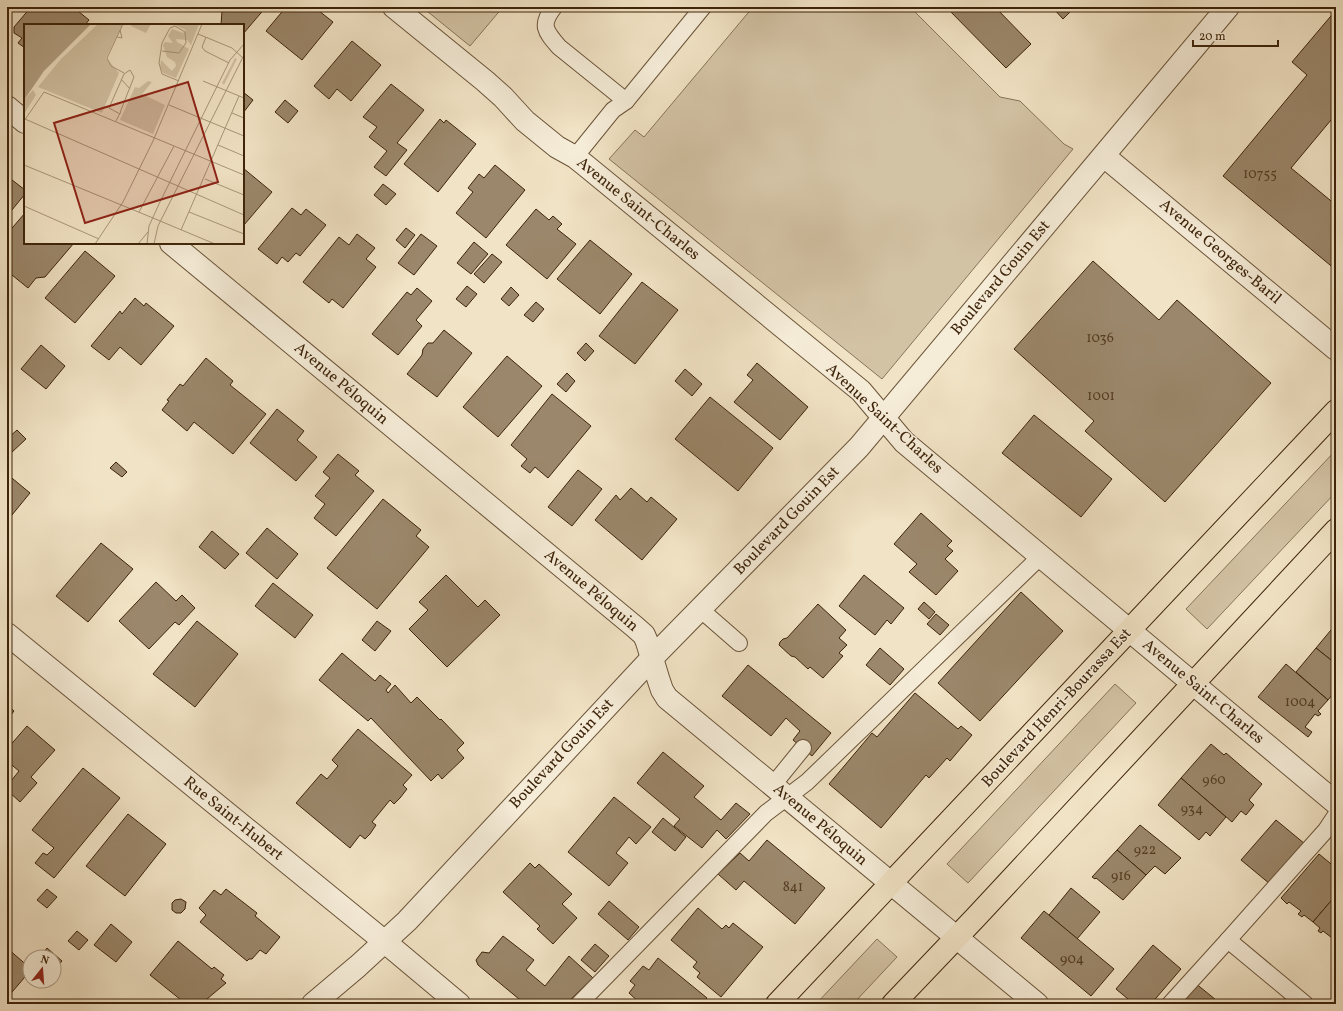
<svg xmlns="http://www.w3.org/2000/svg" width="1343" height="1011" font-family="Vollkorn,serif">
<rect width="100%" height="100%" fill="#f1e3c5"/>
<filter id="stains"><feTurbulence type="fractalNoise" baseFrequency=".005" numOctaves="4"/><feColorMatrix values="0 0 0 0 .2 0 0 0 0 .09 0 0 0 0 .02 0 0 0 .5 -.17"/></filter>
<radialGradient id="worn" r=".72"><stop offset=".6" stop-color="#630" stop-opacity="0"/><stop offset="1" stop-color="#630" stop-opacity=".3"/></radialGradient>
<g fill="#d3c3a5" stroke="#887458">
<path d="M 422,7 L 503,7 L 470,46 Z"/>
<path d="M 753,7 L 910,7 L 1000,97 L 1020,101 L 1064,144 L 1073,149 L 882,379 L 609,159 L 635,130 L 644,137 Z"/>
<path d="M 1336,450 L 1336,492 L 1207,629 L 1186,609 Z"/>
<path d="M 1115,684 L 1136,703 L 968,883 L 947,864 Z"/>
<path d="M 877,939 L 897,957 L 853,1004 L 816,1004 Z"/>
</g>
<g fill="#9b876b" stroke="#3e240a">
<path d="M 31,7 L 73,7 L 89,20 L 85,25 L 25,25 L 25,48 L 18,43 L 22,38 L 14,33 L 14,27 Z"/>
<path d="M 217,7 L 266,7 L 243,34 L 243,25 L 221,25 L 222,11 Z"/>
<path d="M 286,7 L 314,7 L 333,22 L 302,60 L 266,31 Z"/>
<path d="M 946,7 L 995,7 L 1031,44 L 1006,68 Z"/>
<path d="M 1052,7 L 1075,7 L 1063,19 Z"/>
<path d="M 1336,10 L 1336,114 L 1291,168 L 1336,205 L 1336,270 L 1223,176 L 1307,75 L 1292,62 Z"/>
<path d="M 352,41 L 381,65 L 351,101 L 337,89 L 329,99 L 314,86 Z"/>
<path d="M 391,84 L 424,110 L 397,143 L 407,150 L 386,176 L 374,167 L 387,151 L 369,137 L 377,127 L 363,117 Z"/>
<path d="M 243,92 L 253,100 L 243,113 Z"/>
<path d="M 285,100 L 298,111 L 288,123 L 275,112 Z"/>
<path d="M 440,119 L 444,123 L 446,120 L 476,144 L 438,192 L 404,164 Z"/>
<path d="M 495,165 L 525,190 L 486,238 L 456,213 L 473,192 L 468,188 L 479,174 L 484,178 Z"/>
<path d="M 243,168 L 272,192 L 244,225 L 243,224 Z"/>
<path d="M 7,176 L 25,190 L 25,194 L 7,216 Z"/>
<path d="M 383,184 L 396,194 L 386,205 L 374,195 Z"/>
<path d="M 292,208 L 301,215 L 306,209 L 326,225 L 300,256 L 296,253 L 288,262 L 282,257 L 277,264 L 258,249 Z"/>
<path d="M 536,209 L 549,220 L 553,216 L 562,224 L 557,229 L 576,244 L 547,279 L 506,245 Z"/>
<path d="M 25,213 L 25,243 L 74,243 L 45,277 L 36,278 L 28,288 L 7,271 L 7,234 Z"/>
<path d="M 406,228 L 415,235 L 405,248 L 396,240 Z"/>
<path d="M 357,234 L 375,248 L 366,259 L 376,267 L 343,308 L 332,299 L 329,303 L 303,282 L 339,237 L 349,245 Z"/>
<path d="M 421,234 L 437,246 L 414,275 L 398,263 Z"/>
<path d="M 590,240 L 632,274 L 600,314 L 557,279 Z"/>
<path d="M 474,242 L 488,254 L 471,274 L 457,263 Z"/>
<path d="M 85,251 L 115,276 L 75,323 L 45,298 Z"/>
<path d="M 492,254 L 502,262 L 484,283 L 474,274 Z"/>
<path d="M 1093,261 L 1159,320 L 1177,300 L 1271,383 L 1165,502 L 1085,431 L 1094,421 L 1014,349 Z"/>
<path d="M 642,282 L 678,310 L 635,364 L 599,336 Z"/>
<path d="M 467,286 L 477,294 L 466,307 L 456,299 Z"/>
<path d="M 511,287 L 519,295 L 509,306 L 501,299 Z"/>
<path d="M 417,288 L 432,301 L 416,320 L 422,326 L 398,355 L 372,334 L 407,292 L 411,295 Z"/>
<path d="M 135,298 L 144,306 L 146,303 L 174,326 L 141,365 L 120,347 L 109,360 L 91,346 L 120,311 L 122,314 Z"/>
<path d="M 536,302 L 544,309 L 533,322 L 524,315 Z"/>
<path d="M 444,330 L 472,353 L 437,397 L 407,374 L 422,355 L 423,349 L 428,343 L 433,343 Z"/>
<path d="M 586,343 L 594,351 L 585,361 L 577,353 Z"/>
<path d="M 41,345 L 65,366 L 46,389 L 21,369 Z"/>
<path d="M 507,356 L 542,386 L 498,437 L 463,407 Z"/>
<path d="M 206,358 L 233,381 L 230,385 L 266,414 L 233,454 L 194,422 L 187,431 L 162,410 L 169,401 L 167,400 L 180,384 L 183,386 Z"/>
<path d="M 757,363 L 808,407 L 780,440 L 734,402 L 753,380 L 747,375 Z"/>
<path d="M 685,369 L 702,384 L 692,396 L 675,381 Z"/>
<path d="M 567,373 L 575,381 L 566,392 L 557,384 Z"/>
<path d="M 552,394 L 591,426 L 548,478 L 535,467 L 530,473 L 521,466 L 527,459 L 511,445 Z"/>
<path d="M 710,397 L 773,448 L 738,491 L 675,439 Z"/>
<path d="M 277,409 L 304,431 L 297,440 L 317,457 L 296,481 L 250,443 Z"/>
<path d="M 1034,415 L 1112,479 L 1081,517 L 1002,453 Z"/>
<path d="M 17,430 L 26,439 L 11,453 L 7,448 L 7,439 Z"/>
<path d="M 338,454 L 359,471 L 355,475 L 374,491 L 336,536 L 314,518 L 325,504 L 315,496 L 330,478 L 323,472 Z"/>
<path d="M 116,462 L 127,472 L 122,477 L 110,468 Z"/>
<path d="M 578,470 L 602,489 L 572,526 L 548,507 Z"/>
<path d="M 7,474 L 30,493 L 7,521 Z"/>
<path d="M 631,488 L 647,502 L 651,497 L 677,519 L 642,560 L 595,520 L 616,495 L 620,500 Z"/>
<path d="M 383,499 L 421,530 L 416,536 L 429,547 L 377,609 L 327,568 Z"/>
<path d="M 921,513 L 952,541 L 947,546 L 953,551 L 945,559 L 958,571 L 936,595 L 909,572 L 917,564 L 894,544 Z"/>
<path d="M 267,528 L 298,554 L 277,579 L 246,553 Z"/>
<path d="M 212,531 L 239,554 L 225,569 L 199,547 Z"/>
<path d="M 101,543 L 133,569 L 88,622 L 56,596 Z"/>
<path d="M 446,575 L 478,607 L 485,600 L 500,615 L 447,667 L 409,629 L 428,610 L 419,602 Z"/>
<path d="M 864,575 L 904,608 L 891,624 L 887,620 L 875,635 L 839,606 Z"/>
<path d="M 156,582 L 176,601 L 182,595 L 195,608 L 179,625 L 175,622 L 149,649 L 119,621 Z"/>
<path d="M 273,583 L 313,615 L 295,638 L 255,606 Z"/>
<path d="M 1021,592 L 1063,631 L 980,721 L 938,683 Z"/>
<path d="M 924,602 L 935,612 L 929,619 L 918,609 Z"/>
<path d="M 818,604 L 846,630 L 839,638 L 847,645 L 839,653 L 843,656 L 823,678 L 810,667 L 808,669 L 795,657 L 791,656 L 779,645 L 780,642 L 783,639 L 787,638 Z"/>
<path d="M 936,614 L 949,625 L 940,635 L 927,624 Z"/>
<path d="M 197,621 L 238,654 L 195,707 L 153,674 Z"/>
<path d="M 377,621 L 391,631 L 375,651 L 362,640 Z"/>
<path d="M 1336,624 L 1336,664 L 1316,648 Z"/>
<path d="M 880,648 L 904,669 L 890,685 L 866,665 Z"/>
<path d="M 1316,648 L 1336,664 L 1336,690 L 1328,700 L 1296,672 Z"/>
<path d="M 342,653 L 375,681 L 380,675 L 391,684 L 386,690 L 388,693 L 395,685 L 411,703 L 417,697 L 440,720 L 441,719 L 464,743 L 457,750 L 464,758 L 442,779 L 438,774 L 431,781 L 371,718 L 368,721 L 319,680 Z"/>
<path d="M 1286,664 L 1328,700 L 1318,711 L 1321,714 L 1318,716 L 1315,714 L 1305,727 L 1312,732 L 1308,737 L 1258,697 Z"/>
<path d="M 748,665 L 831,733 L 812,756 L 793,740 L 800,731 L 786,718 L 771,736 L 722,696 Z"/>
<path d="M 915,693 L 958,729 L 961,726 L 972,735 L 950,761 L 947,758 L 929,778 L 926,775 L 881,828 L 829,784 L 872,733 L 877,737 Z"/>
<path d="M 7,705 L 14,711 L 7,720 Z"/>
<path d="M 27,726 L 55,750 L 31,777 L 37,783 L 20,802 L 7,790 L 7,786 L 19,771 L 7,761 L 7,749 Z"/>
<path d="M 358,729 L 412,775 L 403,785 L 407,789 L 400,798 L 394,804 L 390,800 L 372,822 L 376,825 L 370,834 L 365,839 L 360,835 L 350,848 L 296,803 L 321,774 L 327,779 L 338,766 L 332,760 Z"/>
<path d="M 1211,744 L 1224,755 L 1226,753 L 1262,784 L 1249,800 L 1254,805 L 1246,815 L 1241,811 L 1232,822 L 1181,778 Z"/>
<path d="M 663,752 L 704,786 L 694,797 L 721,820 L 736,803 L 750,814 L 726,839 L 717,830 L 702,848 L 674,826 L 680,819 L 637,783 Z"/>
<path d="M 83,768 L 120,798 L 54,878 L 35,863 L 43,853 L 47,855 L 54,848 L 32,830 Z"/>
<path d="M 1181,778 L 1226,817 L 1210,836 L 1206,832 L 1199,840 L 1158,805 Z"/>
<path d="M 614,797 L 651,827 L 636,844 L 629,837 L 616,853 L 628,863 L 609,886 L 568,852 Z"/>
<path d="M 128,814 L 166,844 L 125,896 L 86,866 Z"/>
<path d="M 663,818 L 686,837 L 675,851 L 652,832 Z"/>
<path d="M 1276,820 L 1305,844 L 1270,884 L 1241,860 Z"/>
<path d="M 1140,825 L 1181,858 L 1165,874 L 1155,866 L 1146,875 L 1117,850 Z"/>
<path d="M 767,840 L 825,888 L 795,924 L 744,881 L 736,890 L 718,874 L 740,853 L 749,861 Z"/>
<path d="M 1117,850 L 1146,875 L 1123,900 L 1096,878 L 1095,879 L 1092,877 Z"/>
<path d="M 1319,854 L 1336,868 L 1336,895 L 1313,922 L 1304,915 L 1302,917 L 1298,914 L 1301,911 L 1289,902 L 1287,904 L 1281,898 Z"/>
<path d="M 530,863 L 535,868 L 539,864 L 572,894 L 562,904 L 577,918 L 553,944 L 537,929 L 540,926 L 503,892 Z"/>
<path d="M 1071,888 L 1100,912 L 1077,939 L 1049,915 Z"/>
<path d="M 47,889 L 57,897 L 47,908 L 37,900 Z"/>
<path d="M 226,889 L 257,913 L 255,916 L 280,937 L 266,954 L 260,950 L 252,959 L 249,959 L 247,961 L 200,922 L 206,915 L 199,908 L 214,890 L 221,895 Z"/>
<path d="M 1336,895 L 1336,941 L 1323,931 L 1321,933 L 1318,931 L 1320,928 L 1313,922 Z"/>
<path d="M 181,899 L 186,902 L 185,909 L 181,913 L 176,913 L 172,910 L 172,903 L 175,900 Z"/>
<path d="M 609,901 L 639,927 L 628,940 L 598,914 Z"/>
<path d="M 698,908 L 722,929 L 726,925 L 729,928 L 733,923 L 763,947 L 721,997 L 697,977 L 700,973 L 693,967 L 697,962 L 671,940 Z"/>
<path d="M 1044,911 L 1114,969 L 1091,996 L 1021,938 Z"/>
<path d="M 111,924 L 132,942 L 116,962 L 94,945 Z"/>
<path d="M 77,931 L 88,940 L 79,950 L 68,941 Z"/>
<path d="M 503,936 L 534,960 L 526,970 L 545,986 L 569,956 L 593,978 L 566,1004 L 525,1004 L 478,965 L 476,960 L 482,952 L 489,953 Z"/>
<path d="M 178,941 L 212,969 L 214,967 L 224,975 L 221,979 L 226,983 L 201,1004 L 186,1004 L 150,975 Z"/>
<path d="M 595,944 L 609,956 L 595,972 L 581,960 Z"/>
<path d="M 1153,945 L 1181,969 L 1151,1004 L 1134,1004 L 1116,989 Z"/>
<path d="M 7,948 L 30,968 L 30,971 L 7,998 Z"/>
<path d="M 47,948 L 62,961 L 54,970 L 54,957 L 40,957 Z"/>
<path d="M 658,958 L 707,998 L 702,1004 L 641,1004 L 629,993 L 635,985 L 630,981 L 643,966 L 649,970 Z"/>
<path d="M 1193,981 L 1200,987 L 1221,1004 L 1174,1004 Z"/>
</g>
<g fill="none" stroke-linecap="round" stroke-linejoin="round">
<g stroke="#6b5439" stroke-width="18">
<g id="service">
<path d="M 554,7 C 540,25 545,31 559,47 L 626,101"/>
<path d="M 575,157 L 613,110 L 626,101 L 703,7"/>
<path d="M 700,609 L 739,643"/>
<path d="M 773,785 L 803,748"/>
<path d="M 1228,940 L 1305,1004"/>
<path d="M 579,1004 L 766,813 L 807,782 L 1041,556"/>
<path d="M 1170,1004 L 1228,940 L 1326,830 L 1336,815"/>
</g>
</g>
<g stroke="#6b5439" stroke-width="24">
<g id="minor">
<path d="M 394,7 L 485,81 L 503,97 L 525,121 L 557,147 L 575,157 L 585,165 L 861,391 L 904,442 L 1336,803"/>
<path d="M 7,107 L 25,122"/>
<path d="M 1104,156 L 1336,349"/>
<path d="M 171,243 L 635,627 L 644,635 L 647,642 L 658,678 L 662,690 L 667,698 L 1037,1004"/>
<path d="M 7,634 L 385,942"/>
</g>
</g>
<g stroke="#6b5439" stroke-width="24">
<g id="tertiary">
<path d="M 385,942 L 459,1004"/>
<path d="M 313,1004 L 358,966 L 407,921 L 652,658 L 859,447 L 1228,7"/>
</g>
</g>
<g stroke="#3e240a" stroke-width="24">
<g id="primary">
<path d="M 777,1004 L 1336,411"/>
<path d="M 893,1004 L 976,917 L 1336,530"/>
</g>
</g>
<use href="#service" stroke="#f6edd9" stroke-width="16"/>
<use href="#minor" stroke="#f6edd9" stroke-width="22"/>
<use href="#tertiary" stroke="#f6edd9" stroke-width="22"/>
<use href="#primary" stroke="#f1e3c5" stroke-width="22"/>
</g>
<g text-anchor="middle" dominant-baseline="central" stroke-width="3" stroke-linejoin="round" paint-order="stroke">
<g font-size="14" fill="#553d22">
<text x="1260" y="174">10755</text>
<text x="1100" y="338">1036</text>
<text x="1101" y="396">1001</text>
<text x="1300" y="702">1004</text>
<text x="1214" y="780">960</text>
<text x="1192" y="809">934</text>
<text x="1145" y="850">922</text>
<text x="1121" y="876">916</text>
<text x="793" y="887">841</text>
<text x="1072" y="959">904</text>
</g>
<g font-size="16" fill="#3e240a" stroke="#f6edd9">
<text transform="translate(638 209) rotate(39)">Avenue Saint-Charles</text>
<text transform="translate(1220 252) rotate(40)">Avenue Georges-Baril</text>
<text transform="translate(1001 278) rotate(-50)">Boulevard Gouin Est</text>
<text transform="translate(341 384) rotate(40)">Avenue Péloquin</text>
<text transform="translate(884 419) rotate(43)">Avenue Saint-Charles</text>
<text transform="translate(787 521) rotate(-46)">Boulevard Gouin Est</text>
<text transform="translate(591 591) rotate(40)">Avenue Péloquin</text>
<text transform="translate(1203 692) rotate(40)">Avenue Saint-Charles</text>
<text transform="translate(1057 708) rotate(-47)">Boulevard Henri-Bourassa Est</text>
<text transform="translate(562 754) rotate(-47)">Boulevard Gouin Est</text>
<text transform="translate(233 819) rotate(39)">Rue Saint-Hubert</text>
<text transform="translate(820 825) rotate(40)">Avenue Péloquin</text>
</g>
</g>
<g transform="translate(24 24)">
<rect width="220" height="220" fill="#f1e3c5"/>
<path d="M 74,0 L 99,0 L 82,34 L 95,49 L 78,89 L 14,63 L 37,35 ZM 108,0 L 127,0 L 122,9 L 107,2 ZM 149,0 L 175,0 L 167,21 L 163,16 L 152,15 L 153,18 L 165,25 L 152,54 L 139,49 L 136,44 L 137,36 L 148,47 L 152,42 L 151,38 L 143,33 L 139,21 L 141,18 L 149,19 L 144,12 L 148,5 L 159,9 L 162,6 ZM 211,34 L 213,35 L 200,61 L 198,59 ZM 124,57 L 128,58 L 118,70 L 141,81 L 129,110 L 96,96 L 111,63 L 115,64 ZM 9,66 L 12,71 L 0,90 L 0,76 Z" fill="#d3c3a5"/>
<path d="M 0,0 L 67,0 L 20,47 L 0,76 Z" fill="#b4a285"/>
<path fill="none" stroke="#a9977a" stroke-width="1" d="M 99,0 L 83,34 L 87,42 L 100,49M 174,10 L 208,24 L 220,35M 93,13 L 98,14 L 96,6M 182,13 L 178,23 L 181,27 L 205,39M 138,27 L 155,29 L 162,19 L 161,8 L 151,2 L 146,4 L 138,19 L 135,39 L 138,50 L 155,57M 97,55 L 106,65M 179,57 L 220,74M 145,81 L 220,112M 208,89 L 220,94M 1,95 L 220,191M 0,97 L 20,68 L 220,151M 92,97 L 95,91 L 96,90 L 97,86 L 110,53 L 106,46 L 100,50 L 85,84 L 96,90M 194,121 L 220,132M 0,141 L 129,194M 181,155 L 220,171M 0,182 L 75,215M 115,188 L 150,122M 165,188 L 220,210M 129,194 L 191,220M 157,206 L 215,72M 71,220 L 99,178 L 129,117 L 178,0M 114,220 L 124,208M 123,220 L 125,202 L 135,180 L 206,36 L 220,20M 130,220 L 134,202 L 220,31"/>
<path fill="#8f2418" fill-opacity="0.15" stroke="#8f2418" stroke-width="2" d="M 164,58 L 194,158 L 61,199 L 30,99 Z"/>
<rect width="220" height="220" fill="none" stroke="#3e240a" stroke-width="2"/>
</g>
<rect width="1343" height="1011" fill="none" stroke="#f1e3c5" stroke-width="24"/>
<rect x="8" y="8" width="1327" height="995" fill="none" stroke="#3e240a" stroke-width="2"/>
<rect x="12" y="12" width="1319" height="987" fill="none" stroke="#3e240a"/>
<g transform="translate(42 969) rotate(17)"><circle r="19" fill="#f6edd9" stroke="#ac9d86"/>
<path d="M0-3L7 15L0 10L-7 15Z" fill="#8f2418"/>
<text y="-6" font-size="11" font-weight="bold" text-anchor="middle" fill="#3e240a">N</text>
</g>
<path d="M1193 40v6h85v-6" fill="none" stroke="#3e240a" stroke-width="2"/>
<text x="1199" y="40" font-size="12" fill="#3e240a" stroke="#f6edd9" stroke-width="3" paint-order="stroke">20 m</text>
<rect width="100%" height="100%" filter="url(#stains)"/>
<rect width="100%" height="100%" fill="url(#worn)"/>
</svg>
